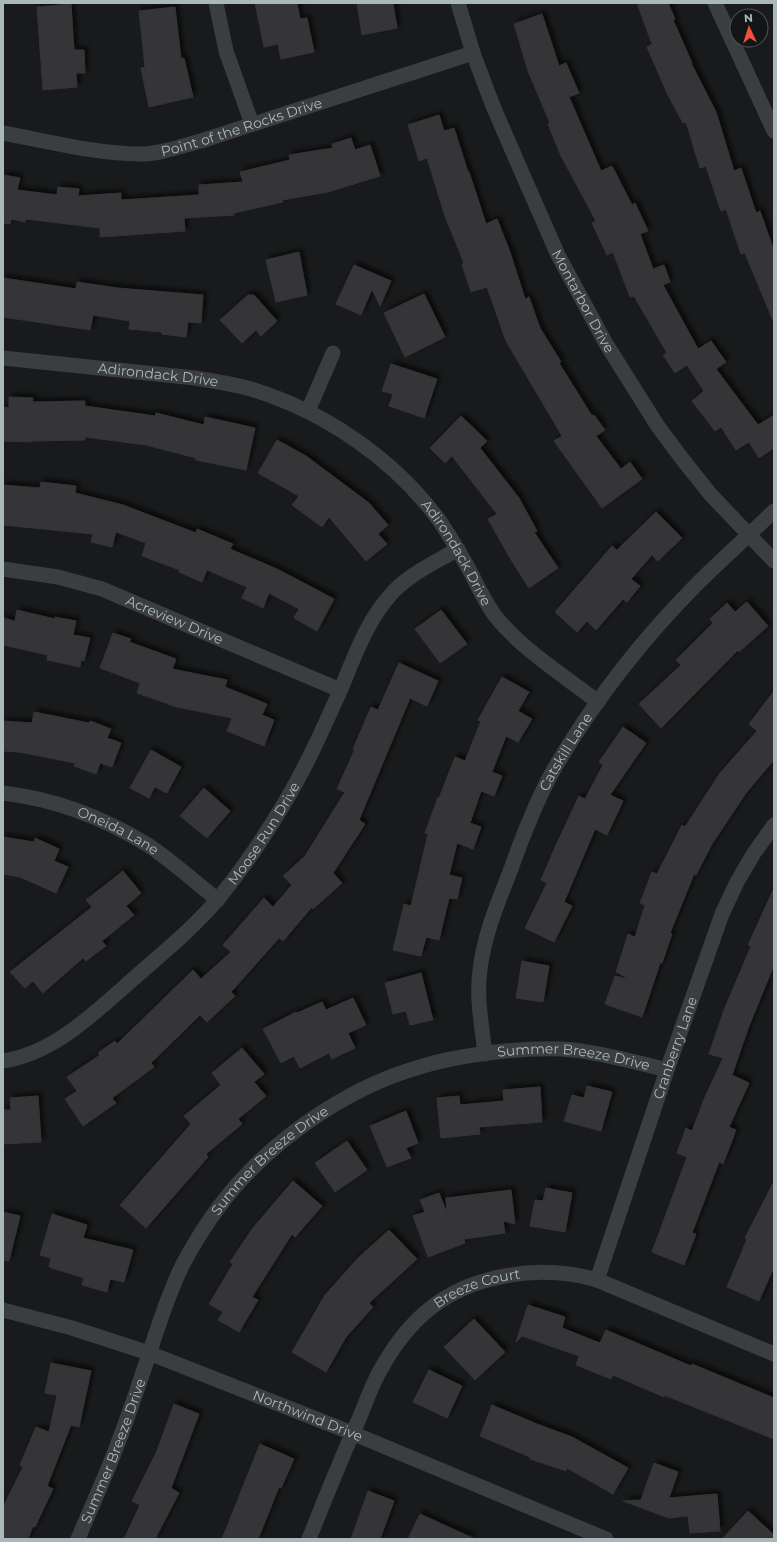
<svg xmlns="http://www.w3.org/2000/svg" width="777" height="1542" font-family="Montserrat,sans-serif">
<defs>
<filter id="shadow"><feDropShadow dx="3.5" dy="-3.5" stdDeviation="2" flood-color="#0009"/></filter>
</defs>
<rect width="100%" height="100%" fill="#191a1b"/>
<g fill="#343537" stroke="#333537" filter="url(#shadow)">
<path d="M 255,3 L 297,3 L 300,19 L 307,18 L 314,52 L 281,59 L 278,44 L 264,47 Z"/>
<path d="M 357,3 L 393,3 L 397,28 L 362,35 Z"/>
<path d="M 637,3 L 668,3 L 675,19 L 673,20 L 692,63 L 691,63 L 716,112 L 734,171 L 741,168 L 756,213 L 760,211 L 774,251 L 774,323 L 745,253 L 741,254 L 726,209 L 721,211 L 706,166 L 700,168 L 686,122 L 683,123 L 667,93 L 647,47 L 652,44 Z"/>
<path d="M 71,4 L 74,50 L 84,50 L 85,73 L 76,73 L 77,87 L 43,90 L 37,7 Z"/>
<path d="M 175,7 L 181,59 L 184,58 L 193,97 L 149,107 L 141,68 L 145,67 L 139,11 Z"/>
<path d="M 542,14 L 559,66 L 566,63 L 579,93 L 569,97 L 601,171 L 612,166 L 632,205 L 635,203 L 648,231 L 640,234 L 653,269 L 664,265 L 670,282 L 663,285 L 698,349 L 711,341 L 726,362 L 716,369 L 758,425 L 774,415 L 774,448 L 759,458 L 749,442 L 736,450 L 721,427 L 715,431 L 692,401 L 704,391 L 687,365 L 675,373 L 663,355 L 667,353 L 634,296 L 630,297 L 613,252 L 607,255 L 592,223 L 596,221 L 561,156 L 548,124 L 550,123 L 528,71 L 514,24 Z"/>
<path d="M 439,115 L 444,131 L 454,128 L 468,172 L 469,172 L 486,224 L 497,219 L 510,252 L 525,299 L 529,297 L 540,328 L 561,362 L 559,363 L 592,416 L 594,415 L 605,430 L 596,436 L 621,469 L 630,462 L 642,479 L 602,508 L 554,441 L 562,436 L 506,341 L 487,287 L 471,292 L 462,264 L 464,263 L 445,216 L 427,158 L 419,161 L 408,125 Z"/>
<path d="M 351,138 L 355,150 L 370,145 L 380,176 L 328,192 L 282,200 L 283,202 L 234,213 L 234,215 L 184,218 L 185,231 L 100,237 L 100,228 L 26,219 L 25,222 L 11,219 L 10,224 L 3,223 L 3,175 L 20,178 L 17,190 L 57,195 L 58,187 L 79,189 L 78,196 L 121,193 L 121,200 L 199,195 L 199,185 L 243,182 L 240,172 L 290,160 L 289,155 L 333,148 L 332,144 Z"/>
<path d="M 299,252 L 307,295 L 276,302 L 266,260 Z"/>
<path d="M 354,265 L 391,281 L 380,306 L 372,289 L 361,315 L 336,304 Z"/>
<path d="M 3,278 L 76,289 L 77,282 L 117,288 L 203,295 L 201,323 L 188,322 L 186,337 L 162,334 L 162,332 L 129,329 L 130,321 L 93,315 L 90,330 L 3,317 Z"/>
<path d="M 424,294 L 445,337 L 405,357 L 384,313 Z"/>
<path d="M 248,295 L 254,295 L 277,321 L 261,336 L 256,330 L 242,343 L 220,320 Z"/>
<path d="M 391,364 L 437,379 L 424,418 L 389,406 L 393,394 L 382,391 Z"/>
<path d="M 9,397 L 33,398 L 32,402 L 85,401 L 85,406 L 155,416 L 156,413 L 204,425 L 205,417 L 255,428 L 246,470 L 196,460 L 196,458 L 146,445 L 85,437 L 85,440 L 31,441 L 31,442 L 3,441 L 3,407 L 9,408 Z"/>
<path d="M 461,416 L 487,441 L 480,448 L 519,498 L 537,531 L 534,532 L 558,568 L 529,588 L 510,558 L 488,519 L 497,514 L 452,456 L 445,463 L 430,448 Z"/>
<path d="M 277,440 L 306,456 L 369,503 L 388,525 L 378,534 L 387,544 L 366,561 L 329,517 L 322,527 L 292,505 L 299,496 L 258,473 Z"/>
<path d="M 41,482 L 76,486 L 75,493 L 123,505 L 196,533 L 197,529 L 233,544 L 230,549 L 277,569 L 334,599 L 317,631 L 294,618 L 299,609 L 269,593 L 263,608 L 242,598 L 247,587 L 207,570 L 202,582 L 179,572 L 180,570 L 142,556 L 146,543 L 116,532 L 112,547 L 91,542 L 93,534 L 3,525 L 3,485 L 40,488 Z"/>
<path d="M 656,512 L 682,538 L 658,561 L 652,555 L 631,579 L 640,586 L 627,602 L 623,599 L 596,630 L 587,621 L 577,632 L 555,612 L 612,546 L 617,550 Z"/>
<path d="M 747,602 L 768,626 L 739,652 L 738,650 L 661,728 L 639,704 L 681,665 L 676,660 L 713,623 L 710,619 L 727,603 L 735,612 Z"/>
<path d="M 17,610 L 55,619 L 55,617 L 76,621 L 73,635 L 90,638 L 84,661 L 81,660 L 80,667 L 47,660 L 48,655 L 3,645 L 3,618 L 15,621 Z"/>
<path d="M 441,610 L 467,644 L 440,663 L 415,629 Z"/>
<path d="M 113,633 L 131,639 L 129,642 L 176,659 L 172,669 L 227,680 L 225,687 L 267,704 L 262,715 L 274,720 L 264,746 L 227,731 L 232,718 L 177,707 L 137,693 L 140,683 L 100,668 Z"/>
<path d="M 399,663 L 438,681 L 427,706 L 410,698 L 359,820 L 365,824 L 333,873 L 342,883 L 313,909 L 312,907 L 283,941 L 279,938 L 231,992 L 235,996 L 207,1022 L 200,1015 L 151,1063 L 154,1067 L 112,1098 L 116,1103 L 83,1126 L 65,1099 L 77,1091 L 67,1077 L 100,1055 L 98,1053 L 115,1041 L 117,1044 L 193,970 L 201,979 L 231,952 L 223,945 L 264,898 L 273,907 L 292,885 L 283,876 L 305,856 L 345,792 L 337,789 L 355,749 L 353,749 L 371,707 L 378,710 Z"/>
<path d="M 502,677 L 529,692 L 518,711 L 532,719 L 518,742 L 506,736 L 492,772 L 502,776 L 494,796 L 481,791 L 470,823 L 481,827 L 473,849 L 457,843 L 449,875 L 462,878 L 457,899 L 449,898 L 439,940 L 426,937 L 421,956 L 393,950 L 404,904 L 411,906 L 428,834 L 425,833 L 438,797 L 439,798 L 455,757 L 465,761 L 481,721 L 478,720 Z"/>
<path d="M 774,691 L 774,760 L 746,793 L 712,844 L 696,875 L 694,874 L 670,933 L 672,934 L 662,963 L 660,963 L 642,1017 L 605,1004 L 615,976 L 629,979 L 616,972 L 628,934 L 635,937 L 645,905 L 640,903 L 652,872 L 657,874 L 682,825 L 685,827 L 720,773 L 757,731 L 749,724 Z"/>
<path d="M 34,712 L 89,723 L 90,721 L 111,729 L 107,738 L 121,743 L 112,767 L 100,763 L 96,774 L 74,766 L 75,763 L 19,752 L 3,751 L 3,721 L 32,723 Z"/>
<path d="M 623,727 L 646,743 L 610,795 L 623,801 L 607,835 L 595,829 L 564,902 L 572,906 L 554,942 L 525,928 L 547,883 L 541,880 L 556,845 L 579,796 L 585,799 L 603,765 L 599,762 Z"/>
<path d="M 151,750 L 181,767 L 167,793 L 155,787 L 149,798 L 130,788 Z"/>
<path d="M 204,788 L 230,811 L 207,838 L 180,816 Z"/>
<path d="M 3,837 L 34,842 L 35,838 L 59,849 L 54,861 L 68,867 L 56,893 L 20,877 L 3,874 Z"/>
<path d="M 123,871 L 141,893 L 126,906 L 134,915 L 102,941 L 106,946 L 86,961 L 83,958 L 43,993 L 33,981 L 25,988 L 10,972 L 92,907 L 86,900 Z"/>
<path d="M 774,888 L 774,965 L 749,1026 L 732,1075 L 749,1083 L 729,1127 L 736,1130 L 723,1164 L 719,1162 L 692,1233 L 696,1234 L 684,1265 L 652,1252 L 687,1157 L 677,1153 L 686,1128 L 692,1131 L 705,1097 L 723,1058 L 709,1054 L 724,1010 L 751,946 L 748,945 Z"/>
<path d="M 522,961 L 549,966 L 543,1002 L 516,998 Z"/>
<path d="M 421,973 L 433,1020 L 410,1025 L 406,1011 L 393,1014 L 385,983 Z"/>
<path d="M 353,998 L 366,1025 L 348,1033 L 355,1048 L 332,1059 L 329,1053 L 300,1068 L 294,1056 L 281,1063 L 263,1029 L 296,1012 L 297,1013 L 322,1002 L 326,1010 Z"/>
<path d="M 242,1048 L 264,1074 L 254,1082 L 266,1096 L 238,1119 L 242,1124 L 206,1154 L 208,1157 L 146,1228 L 120,1205 L 191,1124 L 184,1116 L 221,1085 L 212,1073 Z"/>
<path d="M 587,1086 L 612,1092 L 601,1131 L 564,1121 L 572,1095 L 584,1098 Z"/>
<path d="M 540,1087 L 542,1122 L 479,1127 L 480,1134 L 441,1138 L 437,1098 L 459,1096 L 460,1105 L 504,1101 L 503,1090 Z"/>
<path d="M 38,1096 L 41,1142 L 3,1144 L 3,1110 L 11,1110 L 10,1098 Z"/>
<path d="M 406,1111 L 418,1143 L 406,1148 L 411,1158 L 387,1167 L 370,1126 Z"/>
<path d="M 347,1141 L 367,1170 L 335,1192 L 315,1163 Z"/>
<path d="M 293,1181 L 322,1206 L 295,1237 L 292,1234 L 252,1297 L 258,1300 L 239,1332 L 218,1320 L 223,1312 L 209,1304 L 233,1264 L 230,1262 L 252,1229 Z"/>
<path d="M 774,1181 L 774,1267 L 759,1301 L 727,1287 L 747,1239 L 745,1238 Z"/>
<path d="M 546,1188 L 572,1193 L 565,1232 L 530,1226 L 535,1200 L 543,1201 Z"/>
<path d="M 511,1190 L 515,1224 L 503,1221 L 505,1233 L 464,1239 L 465,1243 L 428,1257 L 413,1216 L 425,1212 L 420,1200 L 439,1193 L 447,1213 L 446,1198 Z"/>
<path d="M 3,1212 L 20,1216 L 9,1261 L 3,1260 Z"/>
<path d="M 52,1214 L 87,1225 L 83,1238 L 133,1250 L 124,1282 L 110,1279 L 107,1292 L 82,1285 L 84,1278 L 49,1267 L 51,1258 L 40,1255 Z"/>
<path d="M 389,1230 L 417,1259 L 369,1303 L 373,1307 L 346,1337 L 326,1372 L 292,1352 L 325,1295 L 358,1258 Z"/>
<path d="M 528,1305 L 565,1317 L 562,1328 L 600,1343 L 606,1330 L 691,1366 L 692,1364 L 774,1398 L 774,1439 L 664,1395 L 664,1397 L 613,1375 L 611,1379 L 576,1365 L 579,1356 L 522,1336 L 516,1342 Z"/>
<path d="M 474,1319 L 505,1352 L 475,1380 L 444,1347 Z"/>
<path d="M 51,1363 L 91,1371 L 79,1427 L 71,1425 L 47,1486 L 53,1489 L 35,1527 L 33,1526 L 28,1539 L 3,1539 L 3,1507 L 23,1467 L 20,1465 L 36,1427 L 49,1432 L 57,1395 L 45,1393 Z"/>
<path d="M 429,1370 L 462,1386 L 447,1418 L 413,1402 Z"/>
<path d="M 174,1404 L 199,1414 L 171,1488 L 179,1493 L 155,1539 L 124,1539 L 140,1505 L 132,1501 L 156,1453 Z"/>
<path d="M 492,1405 L 537,1424 L 572,1437 L 628,1468 L 613,1494 L 567,1468 L 566,1471 L 530,1459 L 530,1457 L 480,1436 Z"/>
<path d="M 260,1444 L 294,1459 L 281,1488 L 279,1487 L 258,1539 L 222,1539 Z"/>
<path d="M 654,1463 L 678,1472 L 669,1498 L 717,1494 L 720,1531 L 690,1533 L 688,1516 L 669,1518 L 623,1501 L 641,1500 Z"/>
<path d="M 368,1491 L 394,1501 L 380,1539 L 351,1539 Z"/>
<path d="M 748,1511 L 774,1535 L 774,1539 L 722,1539 Z"/>
<path d="M 420,1514 L 475,1539 L 408,1539 Z"/>
</g>
<g fill="none" stroke-linecap="round" stroke-linejoin="round">
<g stroke="#3a3e40" stroke-width="15">
<path d="M 216,3 L 226,51 L 252,124"/>
<path id="s1" d="M 458,3 L 473,53 L 493,106 L 522,173 L 558,255 L 605,342 L 657,425 L 683,460 L 711,495 L 774,561"/>
<path d="M 715,3 L 774,131"/>
<path id="s2" d="M 3,133 C 47,141 96,154 140,154 C 161,154 181,146 201,141 L 473,53"/>
<path id="s3" d="M 3,358 L 195,378 C 214,381 233,384 251,389 C 325,412 393,458 439,520 C 451,538 462,556 472,575 C 479,589 486,604 496,617 C 524,651 563,675 598,702"/>
<path d="M 308,411 L 333,353"/>
<path id="s4" d="M 3,569 L 58,577 L 102,589 L 340,690"/>
<path id="s5" d="M 3,793 C 55,799 104,818 148,845 C 172,861 195,882 218,900"/>
<path id="s6" d="M 485,1054 C 482,1027 476,997 480,970 C 484,935 498,902 511,869 C 523,835 536,801 554,769 C 594,701 644,637 699,582 C 723,558 749,535 774,511"/>
<path id="s7" d="M 3,1061 C 50,1054 88,1019 123,988 C 154,960 191,931 218,899 C 243,869 265,836 285,802 C 306,767 323,729 340,691 C 355,656 366,621 393,592 C 411,573 436,562 458,549"/>
<path id="s8" d="M 597,1280 L 667,1070 L 722,914 L 737,882 L 754,853 L 774,825"/>
<path id="s9" d="M 3,1310 L 72,1328 L 149,1353 L 352,1433 L 606,1539"/>
<path id="s10" d="M 78,1539 C 91,1507 106,1476 118,1443 C 132,1407 144,1369 156,1333 C 164,1309 172,1286 183,1264 C 199,1234 219,1204 242,1179 C 287,1130 355,1085 420,1067 C 444,1059 471,1055 496,1052 C 522,1049 548,1047 574,1050 C 606,1054 636,1062 667,1070"/>
<path id="s11" d="M 309,1539 C 325,1499 341,1458 359,1419 C 366,1402 372,1384 381,1369 C 409,1318 447,1286 505,1276 C 537,1270 566,1271 597,1280 L 774,1354"/>
</g>
</g>
<g text-anchor="middle" dominant-baseline="central" stroke-width="3.5" stroke-linejoin="round" paint-order="stroke">
<g font-size="14" fill="#abb8ba" stroke="#141516">
<text stroke="none"><textPath href="#s2" startOffset="244">Point of the Rocks Drive</textPath></text>
<text stroke="none"><textPath href="#s1" startOffset="324">Montarbor Drive</textPath></text>
<text stroke="none"><textPath href="#s3" startOffset="156">Adirondack Drive</textPath></text>
<text stroke="none"><textPath href="#s3" startOffset="520">Adirondack Drive</textPath></text>
<text stroke="none"><textPath href="#s4" startOffset="180">Acreview Drive</textPath></text>
<text stroke="none"><textPath href="#s6" startOffset="320">Catskill Lane</textPath></text>
<text stroke="none"><textPath href="#s5" startOffset="122">Oneida Lane</textPath></text>
<text stroke="none"><textPath href="#s7" startOffset="353">Moose Run Drive</textPath></text>
<text stroke="none"><textPath href="#s8" startOffset="245">Cranberry Lane</textPath></text>
<text stroke="none"><textPath href="#s10" startOffset="767">Summer Breeze Drive</textPath></text>
<text stroke="none"><textPath href="#s10" startOffset="431">Summer Breeze Drive</textPath></text>
<text stroke="none"><textPath href="#s11" startOffset="315">Breeze Court</textPath></text>
<text stroke="none"><textPath href="#s9" startOffset="323">Northwind Drive</textPath></text>
<text stroke="none"><textPath href="#s10" startOffset="95">Summer Breeze Drive</textPath></text>
</g>
</g>
<rect width="777" height="1542" fill="none" stroke="#abb8ba" stroke-width="8"/>
<g transform="translate(749 28) rotate(356)"><circle r="19" fill="#141516" stroke="#505658"/>
<path d="M0-3L7 15L0 10L-7 15Z" fill="#ef523c"/>
<text y="-6" font-size="11" font-weight="bold" text-anchor="middle" fill="#abb8ba">N</text>
</g>
</svg>
